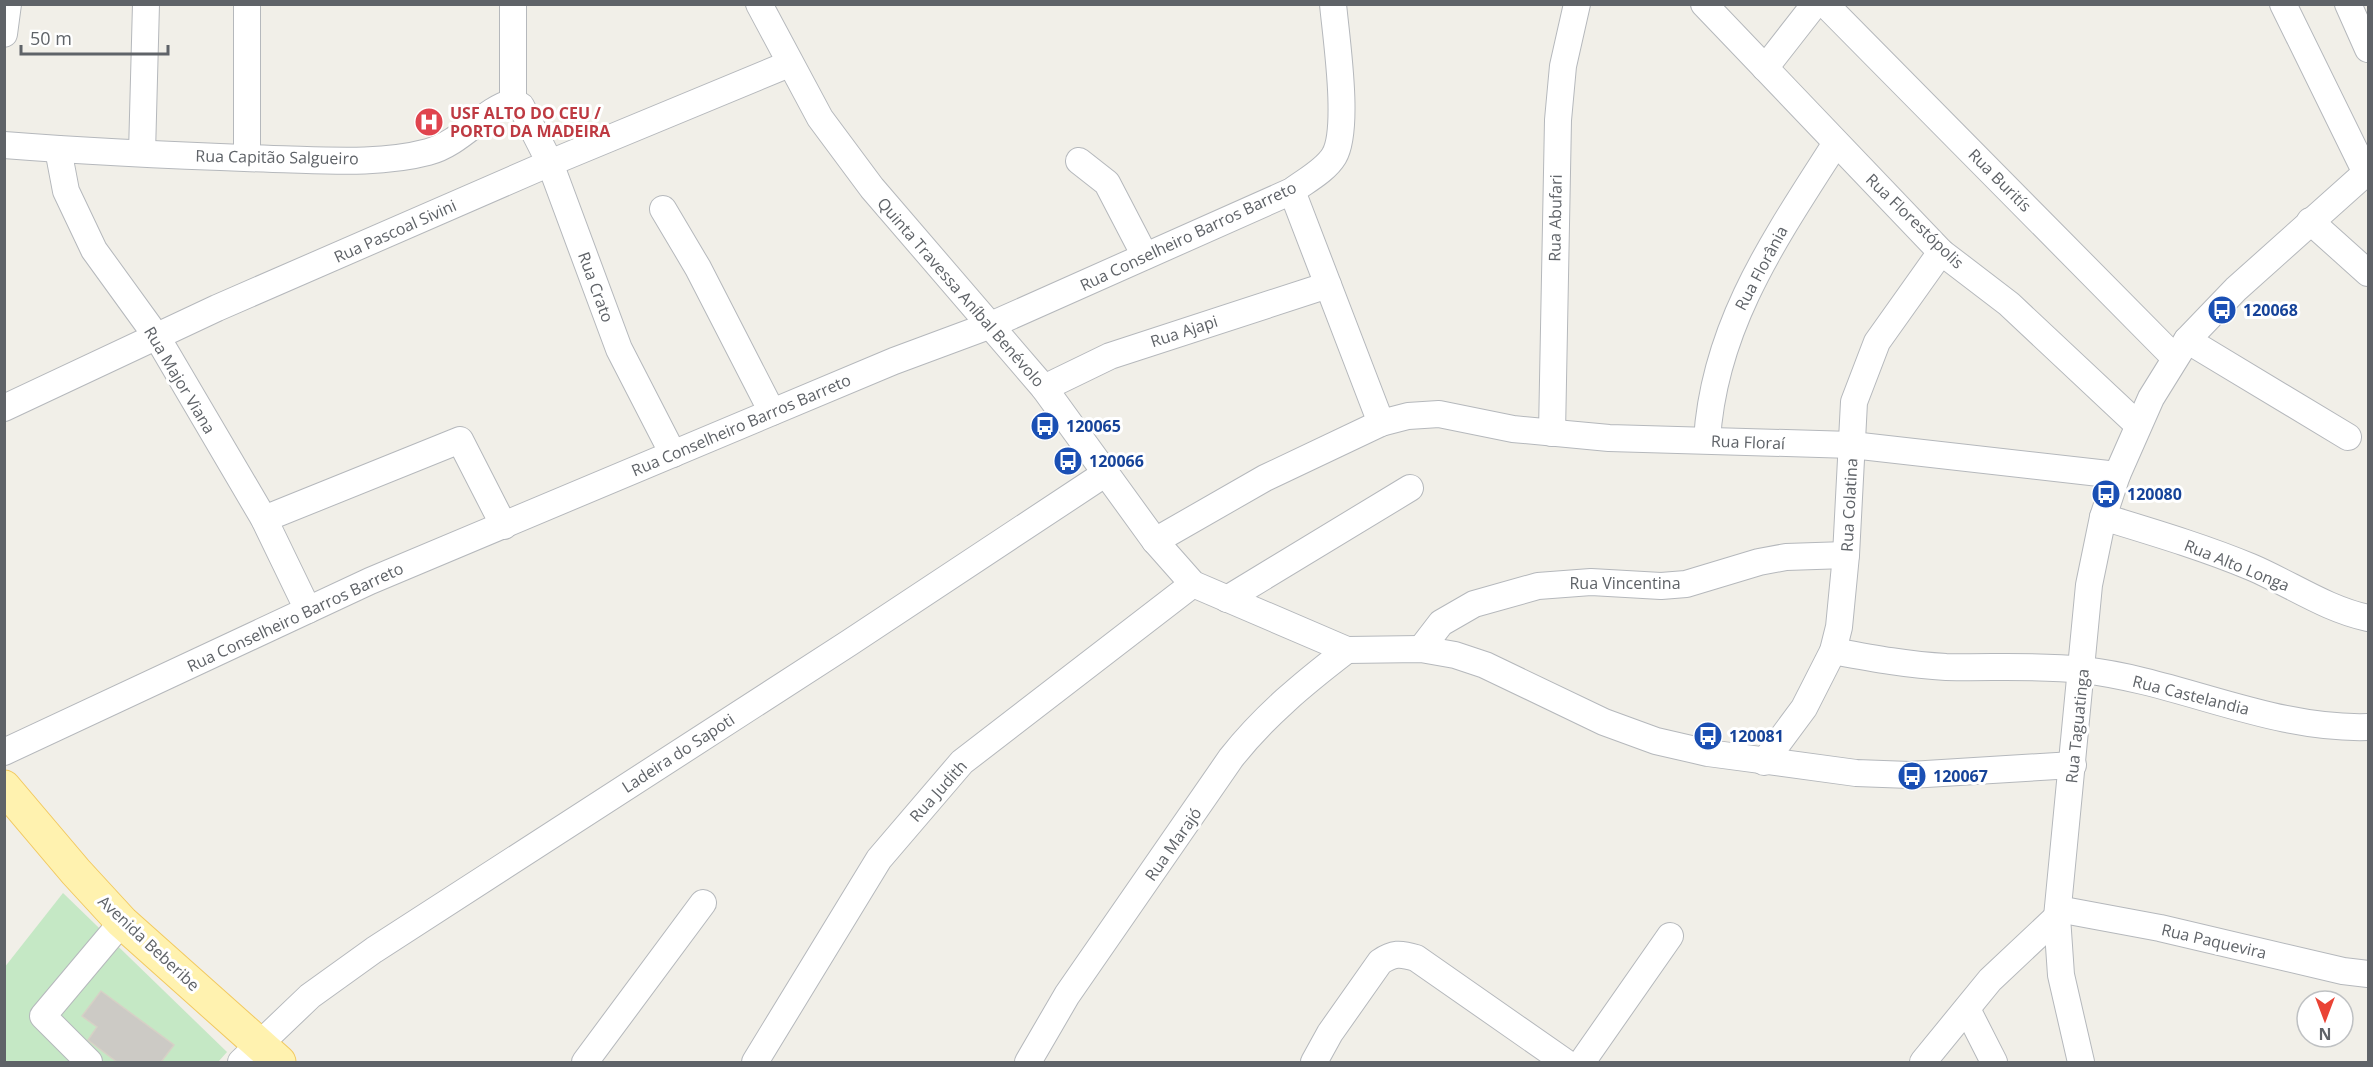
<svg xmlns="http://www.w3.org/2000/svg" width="2373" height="1067" font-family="'Open Sans',sans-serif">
<rect width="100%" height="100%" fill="#f1efe8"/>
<path fill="#c5e8c5" d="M 63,893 L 227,1052 L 218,1062 L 5,1062 L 4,968 Z"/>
<path fill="#cccac5" stroke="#d6d1c6" stroke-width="1.5" d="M 101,991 L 174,1045 L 161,1062 L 117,1062 L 88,1040 L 97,1027 L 82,1016 Z"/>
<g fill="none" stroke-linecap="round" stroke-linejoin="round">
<g stroke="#b5b8bc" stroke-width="28">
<g id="minor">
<path d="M 759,4 L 820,118 L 872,188 L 1044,388 L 1155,541 L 1193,584 L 1347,650 L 1421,649 L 1455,655 L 1485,665 L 1604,722 L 1656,741 L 1708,753 L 1856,773 L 1910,775 L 2073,765"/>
<path d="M 1704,4 L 1941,252 L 2009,304 L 2138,425"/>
<path d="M 1825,4 L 2174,357"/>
<path d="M 2283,4 L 2366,173"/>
<path d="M 2348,4 L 2368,49"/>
<path d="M 4,34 L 8,4"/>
<path d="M 1765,68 L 1815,4"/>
<path d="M 513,102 L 513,4"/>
<path d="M 4,145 C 94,152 184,156 273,159 C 323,160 379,165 428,152 C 462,143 483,110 513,102 L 521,106 L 550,163 L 619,349 L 673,454"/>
<path d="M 58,149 L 66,191 L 94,250 L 157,337 L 264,519 L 308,610"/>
<path d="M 142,153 L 146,4"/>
<path d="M 247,158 L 247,4"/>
<path d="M 1079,161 L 1107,183 L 1145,256"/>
<path d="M 1292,191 L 1381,423"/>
<path d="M 663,209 L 698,268 L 772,412"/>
<path d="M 2310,221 L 2368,273"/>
<path d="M 2187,340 L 2348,437"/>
<path d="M 1044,388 L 1110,356 L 1328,285"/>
<path d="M 4,408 L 217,308 L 550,163 L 789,64"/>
<path d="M 1552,433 L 1558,120 L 1563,66 L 1577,4"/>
<path d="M 1707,440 C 1714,325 1776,237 1836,143"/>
<path d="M 2103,517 C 2152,532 2203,547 2251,567 C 2291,584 2326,609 2368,618"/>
<path d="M 264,519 L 460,440 L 504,526"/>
<path d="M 1155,541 L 1265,478 L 1381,423 L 1408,416 L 1439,414 L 1513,429 L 1609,438 L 1852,445 L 2117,475"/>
<path d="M 1227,599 L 1410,488"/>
<path d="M 1421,649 L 1441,623 L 1474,604 L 1538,586 L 1591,582 L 1661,586 L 1686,584 L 1759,562 L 1786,557 L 1846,555"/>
<path d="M 1833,651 C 1871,658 1908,665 1946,667 C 1992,668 2038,665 2083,670 C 2180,681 2270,730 2368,727"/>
<path d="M 4,752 L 370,581 L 894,361 L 991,325 L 1292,191 C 1305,181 1325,171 1334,156 C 1350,129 1336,37 1333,4"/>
<path d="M 1764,762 L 1804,708 L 1833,651 L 1839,627 L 1846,555 L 1854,402 L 1877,342 L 1941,252"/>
<path d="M 2058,909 L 2160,928 L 2343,971 L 2368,974"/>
<path d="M 1967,1009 L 1994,1062"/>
<path d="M 89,1062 L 43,1016 L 122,922"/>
<path d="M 241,1062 L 310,996 L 374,950 L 849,643 L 1106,473"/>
<path d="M 585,1062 L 703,903"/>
<path d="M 755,1062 L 879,859 L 962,762 L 1193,584"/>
<path d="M 1028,1062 L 1067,995 L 1231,758 C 1265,715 1304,683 1347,650"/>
<path d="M 1314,1062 L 1330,1033 L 1380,962 C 1393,953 1400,953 1416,958 L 1565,1062"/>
<path d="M 1582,1062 L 1670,936"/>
<path d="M 1923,1062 L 1990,980 L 2057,917"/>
<path d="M 2081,1062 L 2061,975 L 2057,917 L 2089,585 L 2103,517 L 2117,475 L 2151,398 L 2187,340 L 2236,289 L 2368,171"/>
</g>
</g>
<g stroke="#f2c960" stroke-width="35">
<path id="major" d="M 4,787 L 76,872 L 122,922 L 279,1062"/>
</g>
<use href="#minor" stroke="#fff" stroke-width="26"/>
<use href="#major" stroke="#fff2af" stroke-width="33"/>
</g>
<defs>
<g id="hospital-disc" transform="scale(1.5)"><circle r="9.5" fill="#e0444e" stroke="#fff"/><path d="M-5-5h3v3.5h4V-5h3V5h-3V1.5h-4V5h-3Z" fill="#fff"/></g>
<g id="bus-disc" transform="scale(1.5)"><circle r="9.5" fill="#1a4fb4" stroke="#fff"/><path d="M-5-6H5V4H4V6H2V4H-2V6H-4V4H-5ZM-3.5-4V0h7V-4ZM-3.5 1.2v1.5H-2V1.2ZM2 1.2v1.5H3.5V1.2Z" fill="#fff"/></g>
</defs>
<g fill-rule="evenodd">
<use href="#hospital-disc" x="429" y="122"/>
<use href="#bus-disc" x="2222" y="310"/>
<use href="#bus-disc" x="1045" y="426"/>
<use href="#bus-disc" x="1068" y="461"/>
<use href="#bus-disc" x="2106" y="494"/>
<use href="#bus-disc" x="1708" y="736"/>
<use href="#bus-disc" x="1912" y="776"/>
</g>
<g text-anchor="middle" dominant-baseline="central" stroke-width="6" stroke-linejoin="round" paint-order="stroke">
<g font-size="16" font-weight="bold" fill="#be3a42" stroke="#fff" text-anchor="start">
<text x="450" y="113">USF ALTO DO CEU /<tspan x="450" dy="18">PORTO DA MADEIRA</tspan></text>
</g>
<g font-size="16" fill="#5f6368" stroke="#fff">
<text transform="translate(277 157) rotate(1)">Rua Capitão Salgueiro</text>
<text transform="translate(2000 180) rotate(45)">Rua Buritís</text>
<text transform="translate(1555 218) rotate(-89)">Rua Abufari</text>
<text transform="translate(1915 221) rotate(44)">Rua Florestópolis</text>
<text transform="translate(395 231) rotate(-24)">Rua Pascoal Sivini</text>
<text transform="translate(1188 236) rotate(-25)">Rua Conselheiro Barros Barreto</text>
<text transform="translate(1761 268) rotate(-62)">Rua Florânia</text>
<text transform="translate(596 287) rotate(70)">Rua Crato</text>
<text transform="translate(961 292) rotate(49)">Quinta Travessa Aníbal Benévolo</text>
<text transform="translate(1184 331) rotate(-18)">Rua Ajapi</text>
<text transform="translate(180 380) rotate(59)">Rua Major Viana</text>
<text transform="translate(741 425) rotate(-23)">Rua Conselheiro Barros Barreto</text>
<text transform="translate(1748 442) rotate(2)">Rua Floraí</text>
<text transform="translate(1849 505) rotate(-87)">Rua Colatina</text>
<text transform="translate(2237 565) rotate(22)">Rua Alto Longa</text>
<text x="1625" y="583">Rua Vincentina</text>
<text transform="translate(295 617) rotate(-25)">Rua Conselheiro Barros Barreto</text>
<text transform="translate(2191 695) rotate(14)">Rua Castelandia</text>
<text transform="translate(2077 726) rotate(-84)">Rua Taguatinga</text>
<text transform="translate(678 753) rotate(-33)">Ladeira do Sapoti</text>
<text transform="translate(938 791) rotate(-48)">Rua Judith</text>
<text transform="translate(1173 844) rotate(-55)">Rua Marajó</text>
<text transform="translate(2214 941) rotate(13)">Rua Paquevira</text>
<text transform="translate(149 943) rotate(43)">Avenida Beberibe</text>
</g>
<g font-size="16" font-weight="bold" fill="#164399" stroke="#fff" text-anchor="start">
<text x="2243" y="310">120068</text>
<text x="1066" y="426">120065</text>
<text x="1089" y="461">120066</text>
<text x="2127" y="494">120080</text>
<text x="1729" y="736">120081</text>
<text x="1933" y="776">120067</text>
</g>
</g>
<rect width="2373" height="1067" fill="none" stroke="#5f6368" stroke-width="12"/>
<g transform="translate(2325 1019) rotate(180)"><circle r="28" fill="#ffffff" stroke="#bfc1c3" stroke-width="1.5"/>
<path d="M0-4.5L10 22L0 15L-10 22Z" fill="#ea4335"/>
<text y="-9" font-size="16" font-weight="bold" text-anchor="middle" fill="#5f6368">N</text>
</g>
<path d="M21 45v9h147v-9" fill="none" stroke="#5f6368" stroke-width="3"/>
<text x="30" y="45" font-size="18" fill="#5f6368" stroke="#ffffff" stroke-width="4.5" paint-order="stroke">50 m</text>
</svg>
